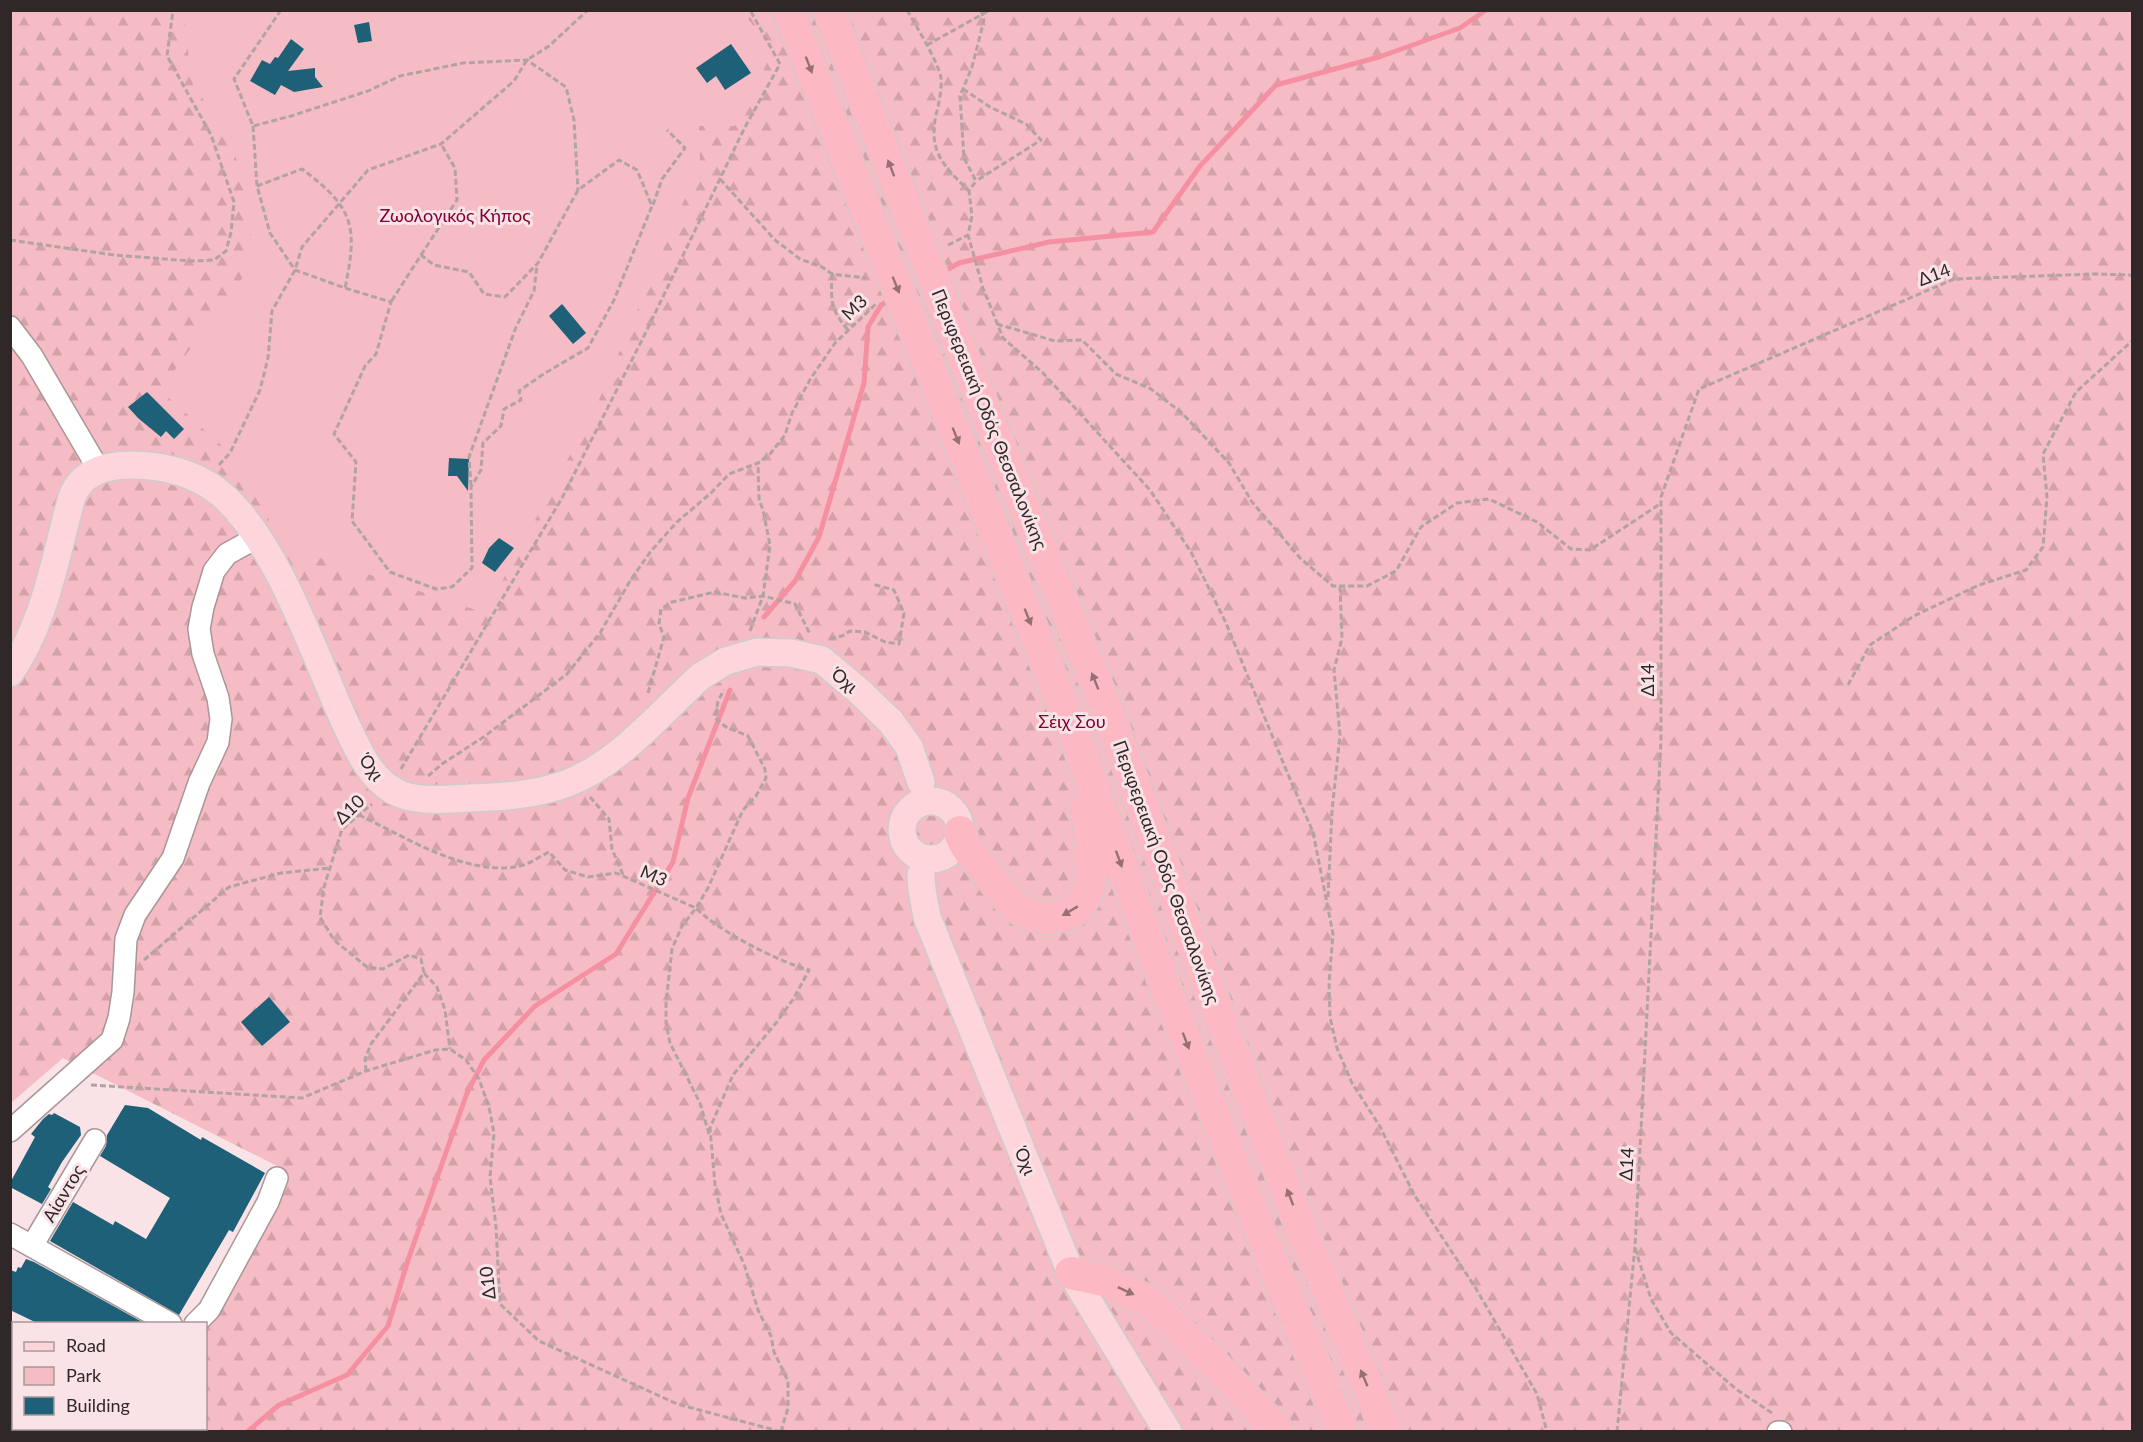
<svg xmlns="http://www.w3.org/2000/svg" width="2143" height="1442" font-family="Lato,sans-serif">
<defs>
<pattern id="forest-firs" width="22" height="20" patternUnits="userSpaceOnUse" patternTransform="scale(1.5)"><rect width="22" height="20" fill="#f6bcc5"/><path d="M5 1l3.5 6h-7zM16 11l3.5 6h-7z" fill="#d3a2a9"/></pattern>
</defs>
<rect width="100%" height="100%" fill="#f9e3e6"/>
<path fill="url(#forest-firs)" d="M 11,11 L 2132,11 L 2132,1431 L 158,1431 L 171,1429 L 206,1428 L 206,1327 L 278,1206 L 283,1169 L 63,1058 L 11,1103 Z"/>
<path fill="#f6bcc5" d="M 184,11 L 742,11 L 773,51 L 735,126 L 699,126 L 700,163 L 596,407 L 485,613 L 284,546 L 230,453 L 160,390 L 246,273 L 253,250 L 246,199 L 231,138 L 193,85 L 185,30 Z"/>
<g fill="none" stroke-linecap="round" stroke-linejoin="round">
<g stroke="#f590a3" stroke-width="5">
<path d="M 941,273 L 959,263 L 1049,242 L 1153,232 L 1200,166 L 1276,85 L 1379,57 L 1460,28 L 1486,10"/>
<path d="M 764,617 L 795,581 L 819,537 L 864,383 L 868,327 L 881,305 L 890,300"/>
<path d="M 247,1432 L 279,1405 L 347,1375 L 388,1326 L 408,1260 L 467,1093 L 484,1060 L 535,1006 L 616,954 L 673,862 L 688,798 L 730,690"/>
</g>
</g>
<g fill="#1e6077">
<path d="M 369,22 L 372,41 L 358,43 L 354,25 Z"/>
<path d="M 291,39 L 304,49 L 288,71 L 315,68 L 315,77 L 323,87 L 294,92 L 281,85 L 275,95 L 250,81 L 262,60 L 270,64 L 275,57 L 278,58 Z"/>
<path d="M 731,44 L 751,73 L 725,90 L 716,76 L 707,83 L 696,68 Z"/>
<path d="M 562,304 L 586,333 L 573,344 L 549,316 Z"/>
<path d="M 147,392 L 184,429 L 174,439 L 166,431 L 161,437 L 138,418 L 128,407 Z"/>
<path d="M 449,458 L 469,459 L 468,491 L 457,476 L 448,476 Z"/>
<path d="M 499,538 L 514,548 L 495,572 L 482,563 L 489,548 Z"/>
<path d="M 269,997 L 290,1022 L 262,1046 L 241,1022 Z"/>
<path d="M 125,1105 L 148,1108 L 201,1140 L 202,1137 L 265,1173 L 233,1232 L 229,1230 L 179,1315 L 50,1241 L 73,1202 L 113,1225 L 115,1221 L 146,1239 L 170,1198 L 100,1156 L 106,1146 L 107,1135 Z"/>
<path d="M 54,1113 L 80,1127 L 81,1135 L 62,1162 L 48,1187 L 51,1189 L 42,1204 L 10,1187 L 10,1183 L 35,1137 L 31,1134 L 43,1119 L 49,1114 L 52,1115 Z"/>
<path d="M 26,1259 L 34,1262 L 144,1323 L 37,1323 L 10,1310 L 10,1270 L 16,1272 L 18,1267 L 21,1268 Z"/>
</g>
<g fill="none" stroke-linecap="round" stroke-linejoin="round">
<g stroke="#aa9598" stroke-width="24">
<g id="minor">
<path d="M 10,327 L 32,356 L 99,470"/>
<path d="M 10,1131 L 112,1040 L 119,1018 L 123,992 L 126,939 L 135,915 L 173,858 L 199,783 L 218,742 L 221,719 L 218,698 L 203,654 L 199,629 L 203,607 L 214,571 L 227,554 L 258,537"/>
<path d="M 10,1234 L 171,1324"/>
<path d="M 32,1246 L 95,1140"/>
<path d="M 195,1324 L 209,1310 L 268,1202 L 277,1178"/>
<path d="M 1778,1432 L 1781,1432"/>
</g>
</g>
<g stroke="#cdcbcb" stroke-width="30">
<g id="major">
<path d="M 10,673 C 46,621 55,557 72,497 C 81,472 106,465 131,465 C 162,465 195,473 220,493 C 276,540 313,651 343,718 C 355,743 368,777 394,791 C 414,803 447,799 470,798 C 502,797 537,795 568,783 C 621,762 660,713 701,676 L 726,661 L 757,652 L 791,653 L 822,660 L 859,691 L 891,722 L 909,747 L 921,782"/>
<circle cx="931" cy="830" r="29"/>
<path d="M 921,875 L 922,890 L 927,917 L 1071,1273 L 1168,1432"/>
</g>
</g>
<g stroke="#cdcbcb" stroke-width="34">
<g id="highway">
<path d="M 788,10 L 874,230"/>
<path d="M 829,10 L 912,223"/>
<path d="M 969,371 L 1111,720 L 1205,978 L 1300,1225 L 1387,1432"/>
<path d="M 935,381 L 1075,737 L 1168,994 L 1264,1242 L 1343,1432"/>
<path d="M 960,832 C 965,848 975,858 985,870 C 996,883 1005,898 1018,908 C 1030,917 1044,919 1058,917 C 1104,910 1092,839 1086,809"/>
<path d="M 1071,1273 L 1104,1280 L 1148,1301 L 1203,1353 L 1279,1432"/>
</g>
</g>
<g stroke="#b3a2a4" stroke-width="3" stroke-dasharray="6 3" stroke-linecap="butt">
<path d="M 281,10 L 234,79 L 253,126 L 291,116 L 368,91 L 400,76 L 463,63 L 527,60 L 566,87 L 574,120 L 578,190"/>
<path d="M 907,10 C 916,26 938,61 941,78 C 942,89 939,103 936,115 C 928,152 944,166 969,191"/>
<path d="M 981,10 L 984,20 L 972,67 L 960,96 L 964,158 L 976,181 L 969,191 L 972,216 L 968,235 L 983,288 L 1003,338 L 1043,373 L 1150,490 L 1191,552 L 1226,623 L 1287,772 L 1313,832 L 1333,934 L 1329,983 L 1330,1017 L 1337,1048 L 1352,1083 L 1379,1125 L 1415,1196 L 1475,1287 L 1537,1394 L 1547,1432"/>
<path d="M 927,45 L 990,10"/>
<path d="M 963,89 L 990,107 L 1026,124 L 1041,140 L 976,181"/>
<path d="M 253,126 L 257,186 L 270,233 L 295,270 L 345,288 L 391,302 L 376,354 L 365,366 L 334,434 L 356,462 L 352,521 L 390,572 L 436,589 L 452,587 L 472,568 L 471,487 L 481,470 L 483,443 L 501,426 L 504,409 L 521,400 L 519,391 L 545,373 L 588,348 L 614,300 L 652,206 L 637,170 L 619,160 L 578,190 L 538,263 L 505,297 L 484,294 L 469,272 L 434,265 L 421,255 L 391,302"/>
<path d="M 720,179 L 775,240 L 800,259 L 822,267 L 832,274 L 866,278"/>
<path d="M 257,186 L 302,169 C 354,208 358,226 345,288"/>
<path d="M 653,205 L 662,179 L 685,148 L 667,130"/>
<path d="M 10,240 L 114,255 L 191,261 L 214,260 L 226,251 L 231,232 L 234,202 L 211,135 L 167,56 L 173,10"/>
<path d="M 948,245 L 968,235"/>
<path d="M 421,255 L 457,200 L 455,168 L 441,144"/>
<path d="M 832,274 C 831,301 830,309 848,330"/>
<path d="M 997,324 L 1055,341 L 1082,340 L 1116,374 L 1151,389 L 1182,413 L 1229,463 L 1252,502 L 1301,559 L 1333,586 L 1367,586 L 1396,571 L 1421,527 L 1457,503 L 1489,499 L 1537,522 L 1571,549 L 1590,550 L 1660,504"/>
<path d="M 219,465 L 230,453 L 260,390 L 268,358 L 272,311 L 295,270 L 302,247 L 368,170 L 441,144 L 514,81 L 527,60 L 549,46 L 588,10"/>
<path d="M 471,486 L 469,457 L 516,327 L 534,291 L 537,265"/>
<path d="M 750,631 L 763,596 L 770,545 L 763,510 L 759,499 L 758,463"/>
<path d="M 831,640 L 832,638 L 842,636 L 850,631 L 865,632 L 885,642 L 899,644 L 904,613 L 894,590 L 872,584"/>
<path d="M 1848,685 L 1870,645 L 1914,616 L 1979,585 L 2026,570 L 2043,547 L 2047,497 L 2043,454 L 2076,392 L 2132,341"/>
<path d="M 648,693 L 664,637 L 659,624 L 661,609 L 672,602 L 715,592 L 745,598 L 763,596 L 795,604 L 810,634"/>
<path d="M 401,769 L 562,498 L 644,336 L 745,127 L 780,64 L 750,10"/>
<path d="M 428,776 L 442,764 L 485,736 L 567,674 L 600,633 L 630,581 L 651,551 L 677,522 L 711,493 L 729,474 L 758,463 L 770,454 L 785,435 L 792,413 L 811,378 L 835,343 L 877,303"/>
<path d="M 590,797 L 609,819 L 612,849 L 624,877"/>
<path d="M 359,815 C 406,837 466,877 520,866 C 530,864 540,856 549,852 L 565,870 L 588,877 L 616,873 L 696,908 C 718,931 779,962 809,970 L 794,998 L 776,1023 L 733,1075 L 710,1128 L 715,1185 L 721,1214 L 744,1264 L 758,1310 L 771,1336 L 774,1352 L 788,1381 L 788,1408 L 781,1431"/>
<path d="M 1328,897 L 1332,811 L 1340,735 L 1334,670 L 1342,638 L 1340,586"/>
<path d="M 144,960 L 229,887 L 281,873 L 330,868"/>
<path d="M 424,973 L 437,987 L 445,1010 L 450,1049"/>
<path d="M 366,1071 L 365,1059 L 371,1044 L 424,973 L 421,959 L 409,955 L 383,969 L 367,967 L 334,940 L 320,917 L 324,887 L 342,829 L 372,804"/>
<path d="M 91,1085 L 302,1098 L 366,1071 L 435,1050 L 450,1049 L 466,1060 L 479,1079 L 489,1107 L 494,1133 L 490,1177 L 496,1227 L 500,1304 L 539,1341 L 677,1404 L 782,1432"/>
<path d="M 709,1134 L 700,1103 L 670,1043 L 666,1023 L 666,1003 L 672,949 L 682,926 L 696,908 L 708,888 L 743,810 L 756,796 L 766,778 L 765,769 L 748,736 L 726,727 L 715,718 L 718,701 L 724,690"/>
<path d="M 1635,1248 L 1651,1299 L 1671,1333 L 1736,1389 L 1772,1413"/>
<path d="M 1617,1432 L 1635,1246 L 1661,740 L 1661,497 L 1699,389 L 1954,279 L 2094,274 L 2132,275"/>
</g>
<use href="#minor" stroke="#fff" stroke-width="21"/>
<use href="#major" stroke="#fdd5db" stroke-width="27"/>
<use href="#highway" stroke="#fcb9c3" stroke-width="32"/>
<g stroke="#cdcbcb" stroke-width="34" stroke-linecap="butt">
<g id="highway-bridge">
<path d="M 912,223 L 969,371"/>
<path d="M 874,230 L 935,381"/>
</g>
</g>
<use href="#highway-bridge" stroke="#fcb9c3" stroke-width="32"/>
</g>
<defs><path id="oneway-solid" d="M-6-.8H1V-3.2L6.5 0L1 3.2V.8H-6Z" transform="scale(1.5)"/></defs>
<g fill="#967076">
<use href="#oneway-solid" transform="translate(809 65) rotate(69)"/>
<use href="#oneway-solid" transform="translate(891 168) rotate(-111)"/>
<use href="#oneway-solid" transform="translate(896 285) rotate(68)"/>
<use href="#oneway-solid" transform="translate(956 436) rotate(68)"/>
<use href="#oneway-solid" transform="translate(1028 617) rotate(68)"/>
<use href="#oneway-solid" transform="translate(1095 681) rotate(-112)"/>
<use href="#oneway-solid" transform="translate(1119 859) rotate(70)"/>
<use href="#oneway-solid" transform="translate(1070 911) rotate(149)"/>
<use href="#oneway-solid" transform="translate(1186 1041) rotate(69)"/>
<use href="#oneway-solid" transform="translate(1290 1197) rotate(-111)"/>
<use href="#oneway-solid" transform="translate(1126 1291) rotate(25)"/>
<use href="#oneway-solid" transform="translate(1364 1378) rotate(-113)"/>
</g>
<g text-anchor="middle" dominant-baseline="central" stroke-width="6" stroke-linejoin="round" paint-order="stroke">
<g font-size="18" fill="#800133" stroke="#f9e3e6">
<text x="455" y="215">Ζωολογικός Κήπος</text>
<text x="1072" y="721">Σέιχ Σου</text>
</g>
<g font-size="18" fill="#2f2728" stroke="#f9e3e6">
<text transform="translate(1934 274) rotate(-20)">Δ14</text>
<text transform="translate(854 307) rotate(-44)">Μ3</text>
<text transform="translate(990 419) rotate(68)">Περιφερειακή Οδός Θεσσαλονίκης</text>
<text transform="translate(845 680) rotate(40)">Όχι</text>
<text transform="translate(1647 680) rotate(-90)">Δ14</text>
<text transform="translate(372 767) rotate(54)">Όχι</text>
<text transform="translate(349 809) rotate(-44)">Δ10</text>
<text transform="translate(1167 872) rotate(70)">Περιφερειακή Οδός Θεσσαλονίκης</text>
<text transform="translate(654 875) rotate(23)">Μ3</text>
<text transform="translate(1026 1161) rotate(68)">Όχι</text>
<text transform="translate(1626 1164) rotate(-87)">Δ14</text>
<text transform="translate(63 1193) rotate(-59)">Αίαντος</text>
<text transform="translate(487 1283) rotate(-96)">Δ10</text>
</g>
</g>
<rect width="2143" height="1442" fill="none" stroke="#2f2728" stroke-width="24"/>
<rect x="12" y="1322" width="195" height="108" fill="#f9e3e6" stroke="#a8989a" stroke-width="1.5"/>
<rect x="24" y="1342" width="30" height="9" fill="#fdd5db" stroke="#a8989a" stroke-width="1.5"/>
<text x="66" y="1352" font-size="18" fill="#2f2728">Road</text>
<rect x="24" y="1367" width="30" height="18" fill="#f6bcc5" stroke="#a8989a" stroke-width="1.5"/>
<text x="66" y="1382" font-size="18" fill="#2f2728">Park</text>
<rect x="24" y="1397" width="30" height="18" fill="#1e6077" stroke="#a8989a" stroke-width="1.5"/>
<text x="66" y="1412" font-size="18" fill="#2f2728">Building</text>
</svg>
